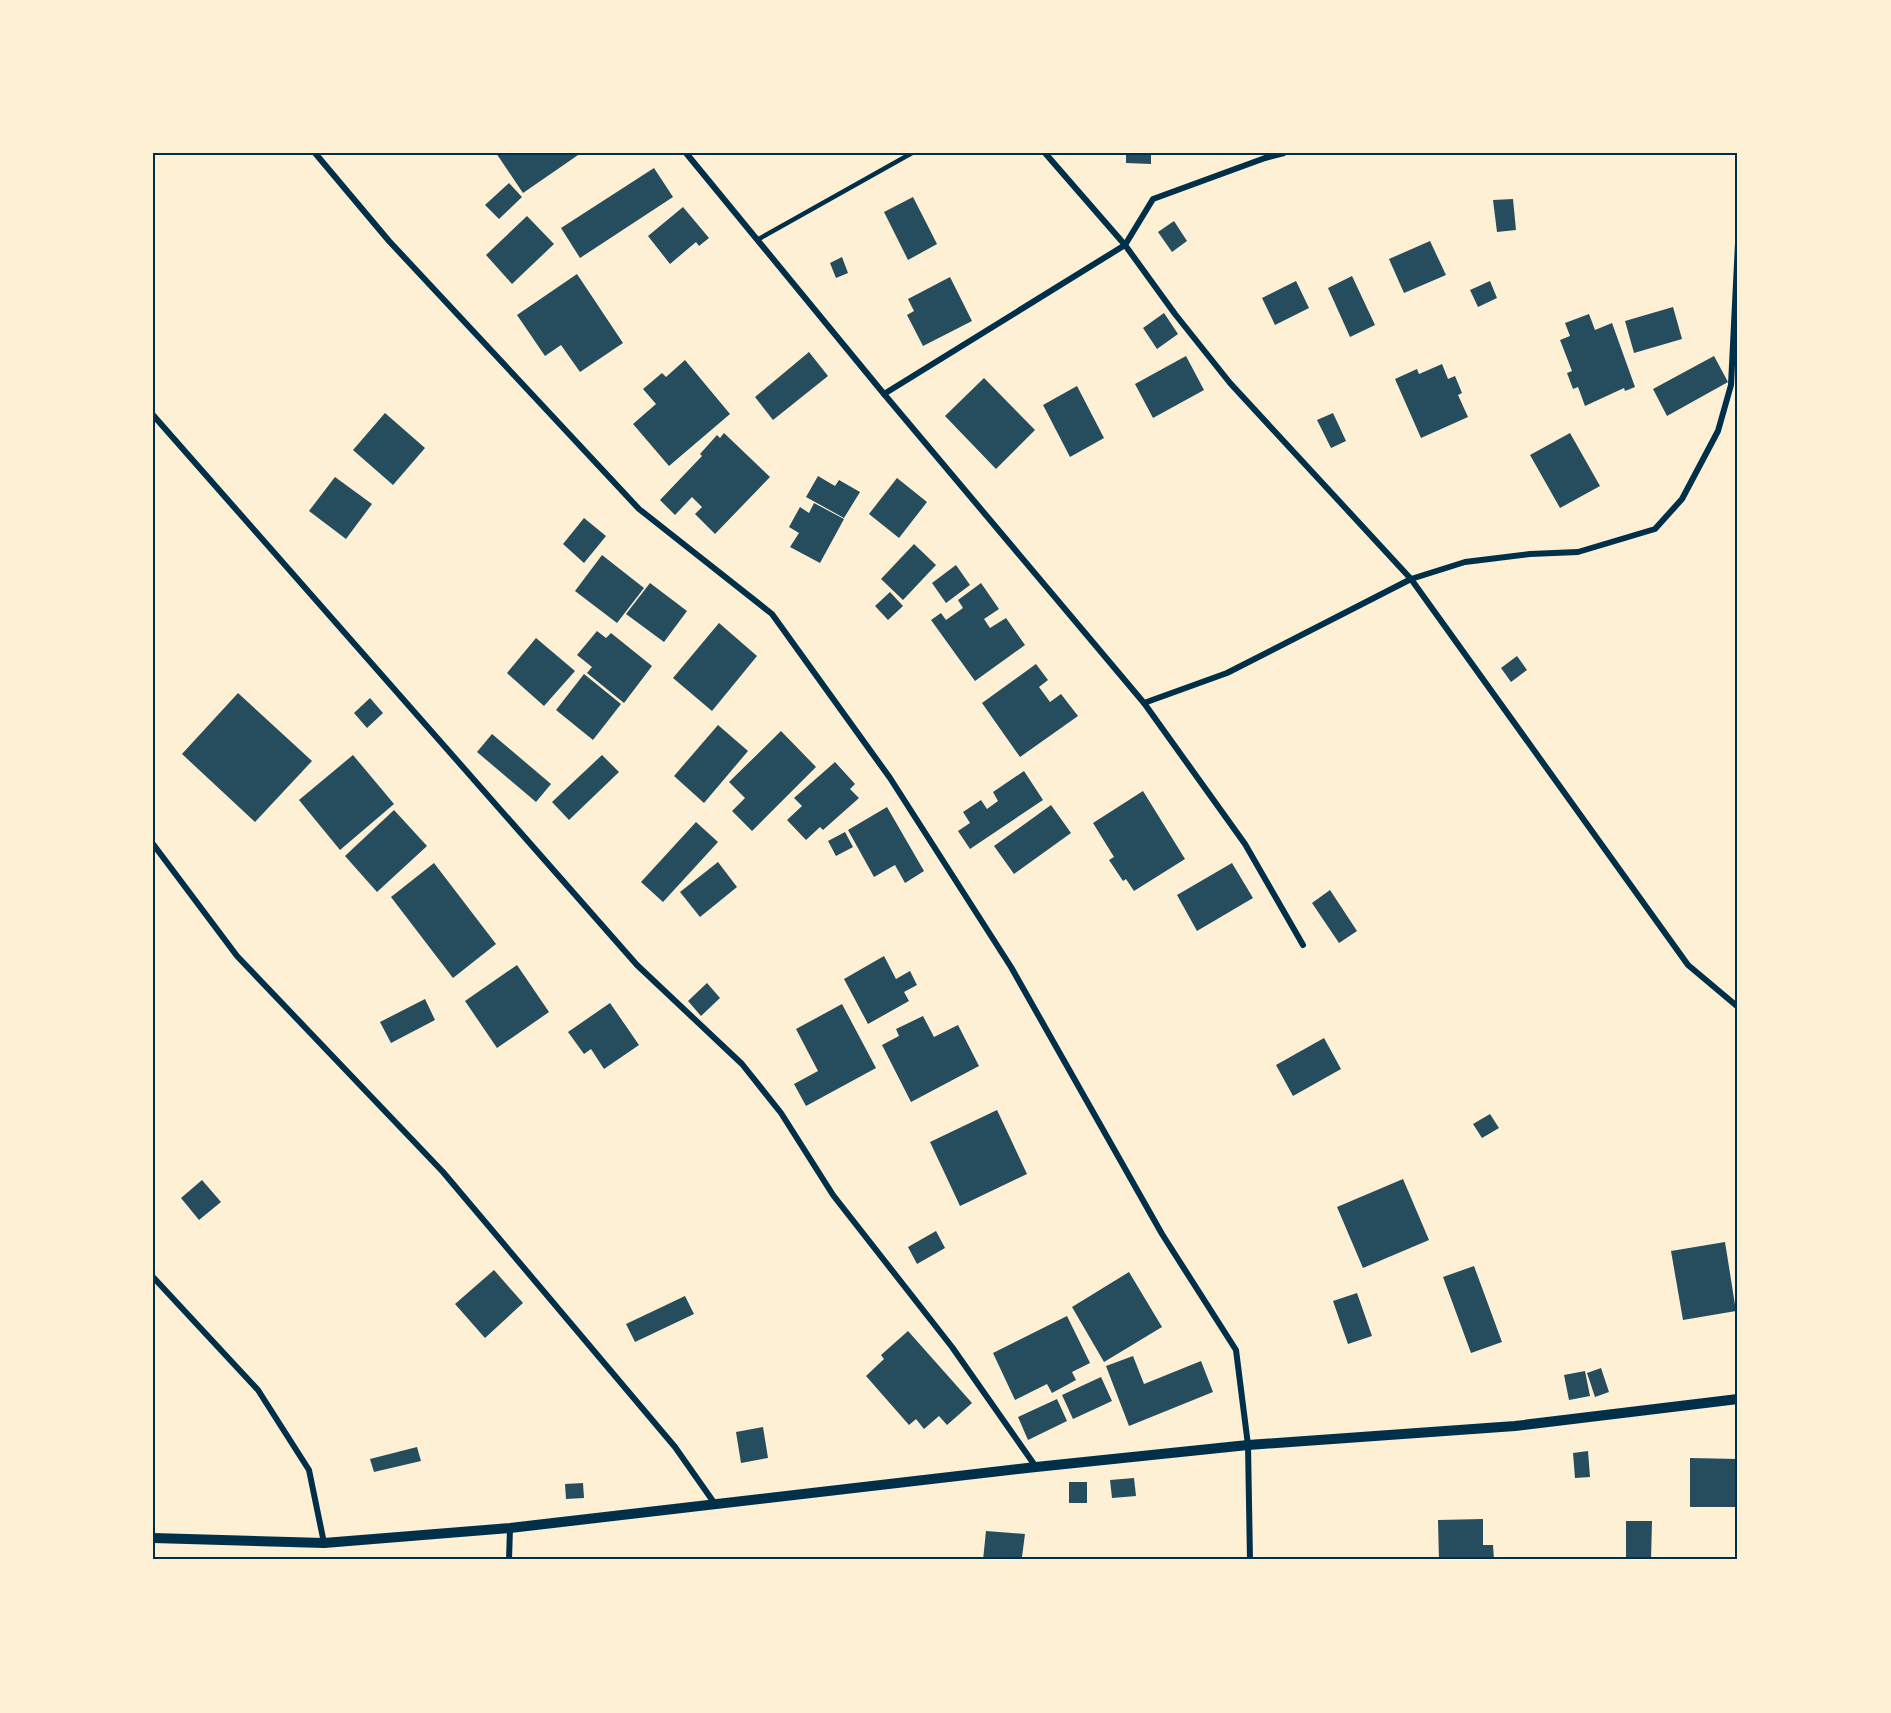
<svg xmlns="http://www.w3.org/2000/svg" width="1891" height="1713" font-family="'DejaVu Sans',sans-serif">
<rect width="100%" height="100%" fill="#fdf0d5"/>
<g fill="#264d5e">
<path d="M 496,153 L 581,153 L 523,193 Z"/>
<path d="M 1126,153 L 1151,153 L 1151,164 L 1126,163 Z"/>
<path d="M 654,168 L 673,197 L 580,258 L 561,228 Z"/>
<path d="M 509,183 L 522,197 L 499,219 L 485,205 Z"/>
<path d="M 913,197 L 937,244 L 908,260 L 884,212 Z"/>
<path d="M 1513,199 L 1516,230 L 1497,232 L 1493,200 Z"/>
<path d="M 683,207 L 709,238 L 699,246 L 696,242 L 670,264 L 648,236 Z"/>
<path d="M 527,216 L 554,244 L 512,284 L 486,255 Z"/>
<path d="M 1174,221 L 1187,241 L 1172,252 L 1158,232 Z"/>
<path d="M 1430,241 L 1446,275 L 1404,293 L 1389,259 Z"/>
<path d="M 842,257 L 848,273 L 836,278 L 830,263 Z"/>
<path d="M 577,274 L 623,343 L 580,372 L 561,345 L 545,356 L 517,315 Z"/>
<path d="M 1352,276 L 1375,325 L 1350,337 L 1328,288 Z"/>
<path d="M 950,277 L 972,321 L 923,346 L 907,315 L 914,311 L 908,299 Z"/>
<path d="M 1296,281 L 1309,308 L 1275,325 L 1262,298 Z"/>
<path d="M 1490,281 L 1497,298 L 1478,307 L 1470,290 Z"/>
<path d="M 1673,307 L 1682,339 L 1634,353 L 1625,321 Z"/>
<path d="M 1164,313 L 1178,334 L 1157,349 L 1143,328 Z"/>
<path d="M 1589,314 L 1595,330 L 1612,323 L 1635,387 L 1625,391 L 1624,388 L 1585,406 L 1578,387 L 1573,389 L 1567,373 L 1572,371 L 1560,340 L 1570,336 L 1565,323 Z"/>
<path d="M 809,352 L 828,376 L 773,420 L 755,397 Z"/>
<path d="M 1186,356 L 1204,390 L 1153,418 L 1135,384 Z"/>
<path d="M 1714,356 L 1728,382 L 1667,416 L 1653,389 Z"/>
<path d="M 685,360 L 730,414 L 669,466 L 633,424 L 656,404 L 643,389 L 662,373 L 666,377 Z"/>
<path d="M 1442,364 L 1448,379 L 1455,376 L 1462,393 L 1458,395 L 1468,417 L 1421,438 L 1395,379 L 1417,369 L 1419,374 Z"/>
<path d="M 984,378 L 1035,430 L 996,469 L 945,416 Z"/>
<path d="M 1077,386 L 1104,438 L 1070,457 L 1043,405 Z"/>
<path d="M 385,413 L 425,448 L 393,485 L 353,450 Z"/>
<path d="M 1333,413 L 1346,441 L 1331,448 L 1317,420 Z"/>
<path d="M 724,433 L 770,477 L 715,534 L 695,514 L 702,507 L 692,497 L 675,515 L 660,500 L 702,456 L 700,454 L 717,435 L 720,438 Z"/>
<path d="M 1570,433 L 1600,486 L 1560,508 L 1530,455 Z"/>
<path d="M 818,476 L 835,486 L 839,480 L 860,492 L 844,518 L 806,497 Z"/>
<path d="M 335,477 L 372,504 L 346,539 L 309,511 Z"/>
<path d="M 897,478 L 927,502 L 899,538 L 869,514 Z"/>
<path d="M 814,503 L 844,519 L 820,563 L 790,547 L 799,533 L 789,527 L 800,507 L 809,513 Z"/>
<path d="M 584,518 L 606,536 L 584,563 L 563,544 Z"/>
<path d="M 914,544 L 936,565 L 903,600 L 881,579 Z"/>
<path d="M 602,555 L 644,588 L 617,623 L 575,591 Z"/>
<path d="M 956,565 L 970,585 L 946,603 L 932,583 Z"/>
<path d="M 650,583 L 687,611 L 664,642 L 626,614 Z"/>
<path d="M 981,583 L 999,609 L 984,619 L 990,628 L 1006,618 L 1025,645 L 975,681 L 931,620 L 941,613 L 946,620 L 963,608 L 958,600 Z"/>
<path d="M 890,592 L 903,606 L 888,620 L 875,606 Z"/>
<path d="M 719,623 L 757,656 L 712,711 L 673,678 Z"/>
<path d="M 597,631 L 606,638 L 611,633 L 652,666 L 624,703 L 587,673 L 592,667 L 577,655 Z"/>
<path d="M 536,638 L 575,671 L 544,706 L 507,673 Z"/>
<path d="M 1517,656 L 1527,670 L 1511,682 L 1501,668 Z"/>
<path d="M 1036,664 L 1048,680 L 1039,687 L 1050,702 L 1061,694 L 1078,716 L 1020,757 L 982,703 Z"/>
<path d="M 584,674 L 621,704 L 593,740 L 556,710 Z"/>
<path d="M 238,693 L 312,761 L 255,822 L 182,754 Z"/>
<path d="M 370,698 L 383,713 L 367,728 L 354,713 Z"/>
<path d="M 718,725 L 748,751 L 704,803 L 674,776 Z"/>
<path d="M 781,731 L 816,767 L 752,831 L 732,811 L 745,798 L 729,782 Z"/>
<path d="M 492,734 L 551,784 L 536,802 L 477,752 Z"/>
<path d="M 353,755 L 394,804 L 340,850 L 299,800 Z"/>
<path d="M 602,755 L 619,772 L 569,820 L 552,802 Z"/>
<path d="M 835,762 L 855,784 L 850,789 L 859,798 L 823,830 L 820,827 L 806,840 L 787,820 L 802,806 L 794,798 Z"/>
<path d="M 1024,771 L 1043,800 L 970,849 L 958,831 L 970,823 L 963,812 L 981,800 L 987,809 L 998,801 L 993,792 Z"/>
<path d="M 1143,791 L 1185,859 L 1134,891 L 1126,879 L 1123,881 L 1109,860 L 1114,857 L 1093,823 Z"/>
<path d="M 1051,805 L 1071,833 L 1014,874 L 994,846 Z"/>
<path d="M 887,807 L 924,871 L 905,883 L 895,865 L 874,877 L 848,830 Z"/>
<path d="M 394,810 L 427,846 L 377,892 L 345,856 Z"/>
<path d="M 696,822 L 718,842 L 663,902 L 641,882 Z"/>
<path d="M 845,832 L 853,847 L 836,856 L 828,841 Z"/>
<path d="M 718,862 L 737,887 L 700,917 L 680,892 Z"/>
<path d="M 434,863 L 496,944 L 453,978 L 391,897 Z"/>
<path d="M 1232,863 L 1253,898 L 1197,931 L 1177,895 Z"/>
<path d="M 1330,890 L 1357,931 L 1339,943 L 1312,903 Z"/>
<path d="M 884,956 L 896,979 L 910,971 L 917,985 L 904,992 L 909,1001 L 868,1024 L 844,979 Z"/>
<path d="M 517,965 L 549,1012 L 497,1048 L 465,1001 Z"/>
<path d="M 707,983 L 720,998 L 701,1016 L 688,1001 Z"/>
<path d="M 425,999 L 435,1020 L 391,1043 L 380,1022 Z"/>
<path d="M 610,1003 L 639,1045 L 604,1069 L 591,1049 L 584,1054 L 568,1032 Z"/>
<path d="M 842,1004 L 876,1068 L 806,1106 L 794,1084 L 818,1071 L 796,1029 Z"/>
<path d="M 923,1016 L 934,1037 L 958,1025 L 979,1066 L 911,1102 L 882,1045 L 899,1036 L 896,1029 Z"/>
<path d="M 1324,1038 L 1341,1069 L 1293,1096 L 1276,1065 Z"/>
<path d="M 997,1110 L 1027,1174 L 960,1206 L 930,1142 Z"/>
<path d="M 1490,1114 L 1499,1128 L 1482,1138 L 1473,1124 Z"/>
<path d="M 1403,1179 L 1429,1240 L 1363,1268 L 1337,1207 Z"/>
<path d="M 202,1180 L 221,1202 L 199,1220 L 181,1198 Z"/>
<path d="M 936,1231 L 945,1248 L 917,1264 L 908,1247 Z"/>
<path d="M 1725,1242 L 1736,1311 L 1683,1320 L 1671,1251 Z"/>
<path d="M 1474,1266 L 1502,1342 L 1471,1353 L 1443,1277 Z"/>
<path d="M 494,1270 L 523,1303 L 485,1338 L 455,1304 Z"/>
<path d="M 1129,1272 L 1162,1327 L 1104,1362 L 1072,1307 Z"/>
<path d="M 1357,1293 L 1372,1336 L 1348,1344 L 1333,1301 Z"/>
<path d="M 685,1296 L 694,1314 L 635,1342 L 626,1324 Z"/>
<path d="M 1067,1316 L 1090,1363 L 1072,1372 L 1076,1380 L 1052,1393 L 1047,1384 L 1015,1400 L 993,1353 Z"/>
<path d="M 908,1331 L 972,1403 L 947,1425 L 939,1416 L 924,1429 L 916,1419 L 909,1425 L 866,1376 L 884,1359 L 881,1355 Z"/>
<path d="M 1133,1356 L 1144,1384 L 1201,1361 L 1213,1392 L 1129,1426 L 1106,1366 Z"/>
<path d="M 1601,1368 L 1609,1392 L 1595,1397 L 1587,1373 Z"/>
<path d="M 1585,1371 L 1590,1396 L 1569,1400 L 1564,1375 Z"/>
<path d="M 1101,1377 L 1112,1401 L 1073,1419 L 1062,1395 Z"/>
<path d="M 1057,1399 L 1067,1421 L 1028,1440 L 1018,1417 Z"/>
<path d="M 763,1427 L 768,1458 L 741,1463 L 736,1432 Z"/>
<path d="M 417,1447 L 421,1461 L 374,1472 L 370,1459 Z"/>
<path d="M 1588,1451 L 1590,1477 L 1575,1478 L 1573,1453 Z"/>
<path d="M 1690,1458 L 1738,1459 L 1738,1507 L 1690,1507 Z"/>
<path d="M 1134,1478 L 1136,1496 L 1112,1498 L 1110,1480 Z"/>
<rect x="1069" y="1482" width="18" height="21"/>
<path d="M 583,1483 L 584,1498 L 566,1499 L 565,1484 Z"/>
<path d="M 1483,1519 L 1483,1545 L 1493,1545 L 1494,1560 L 1439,1560 L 1438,1520 Z"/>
<path d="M 1626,1521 L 1652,1521 L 1651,1560 L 1626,1560 Z"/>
<path d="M 986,1531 L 1025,1534 L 1022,1557 L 1033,1558 L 1033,1560 L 983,1560 Z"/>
</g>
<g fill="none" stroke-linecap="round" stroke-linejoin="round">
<path stroke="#003049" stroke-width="4.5" d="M 757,240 L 912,153"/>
<g stroke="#003049" stroke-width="6">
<path d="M 315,153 L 389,241 L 639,509 L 772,614 L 890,778 L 1011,967 L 1162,1234 L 1236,1350 L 1248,1445 L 1250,1560"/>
<path d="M 686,153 L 884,394 L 1144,703 L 1245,844 L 1303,945"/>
<path d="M 1045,153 L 1125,245 L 1175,314 L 1230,383 L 1411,579 L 1688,965 L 1738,1007"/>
<path d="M 884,394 L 1125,245 L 1153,199 L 1265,158 L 1284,153"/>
<path d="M 153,415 L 637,965 L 742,1064 L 781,1113 L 833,1195 L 952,1347 L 1036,1467"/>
<path d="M 1144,703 L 1227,673 L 1411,579 L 1465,562 L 1530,554 L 1578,552 L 1655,529 L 1682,499 L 1718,431 L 1731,385 L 1738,243"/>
<path d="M 153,844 L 237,956 L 443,1172 L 675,1447 L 715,1504"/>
<path d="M 153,1277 L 258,1390 L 309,1470 L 324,1543"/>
<path d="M 509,1560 L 510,1528"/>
</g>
<path stroke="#003049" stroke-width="10" d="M 153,1538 L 324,1543 L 510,1528 L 1036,1467 L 1248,1445 L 1515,1426 L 1738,1399"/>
</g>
<rect width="1891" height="1713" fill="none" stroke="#fdf0d5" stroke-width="309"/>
<rect x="154" y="154" width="1582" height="1404" fill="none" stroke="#003049" stroke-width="2"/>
</svg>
